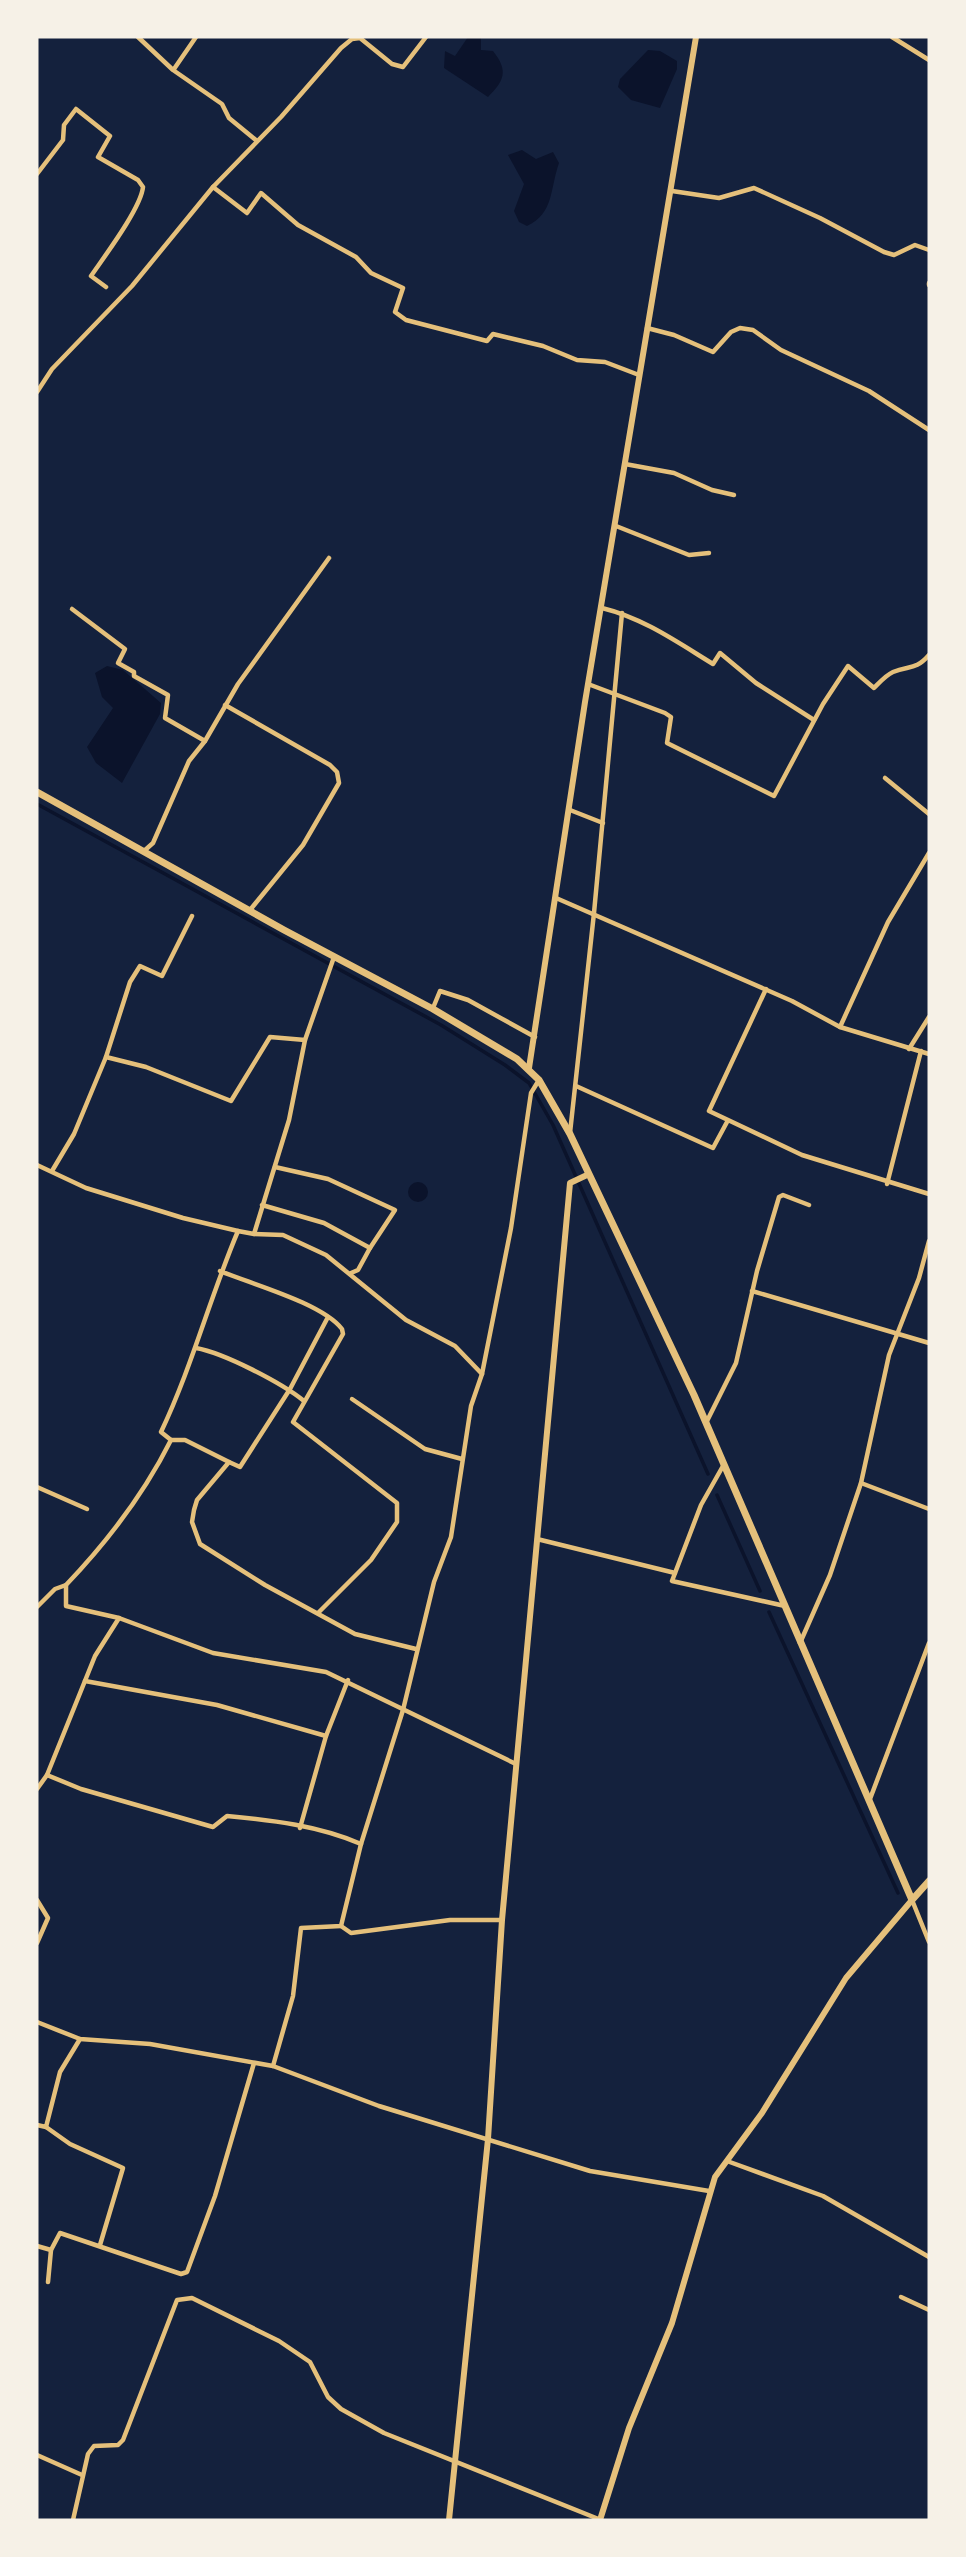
<svg xmlns="http://www.w3.org/2000/svg" width="966" height="2557" font-family="Montserrat,sans-serif">
<rect width="100%" height="100%" fill="#14213d"/>
<g fill="#0b132b">
<path d="M 468,37 L 481,37 L 481,50 L 493,51 C 509,71 504,81 488,97 L 444,68 L 445,51 L 455,56 Z"/>
<path d="M 648,50 L 660,51 L 677,61 L 677,69 L 660,108 L 631,100 L 618,87 L 620,79 Z"/>
<path d="M 522,150 L 536,159 L 553,152 L 559,163 C 550,188 554,214 527,226 L 519,222 L 514,211 L 524,184 L 508,155 Z"/>
<path d="M 107,666 L 123,670 L 161,703 L 160,714 L 122,783 L 96,763 L 87,747 L 113,708 L 102,697 L 95,673 Z"/>
<circle cx="418" cy="1192" r="10"/>
</g>
<g fill="none" stroke-linecap="round" stroke-linejoin="round">
<g stroke="#0b132b" stroke-width="3.5">
<path d="M 37,804 L 441,1025 L 505,1065 L 529,1083 L 553,1125 L 708,1474"/>
<path d="M 717,1495 L 760,1591"/>
<path d="M 769,1612 L 898,1893"/>
</g>
<g stroke="#e5c07b" stroke-width="4.5">
<path d="M 138,37 L 173,70 L 222,104 L 229,118 L 257,141"/>
<path d="M 892,37 L 929,60"/>
<path d="M 174,69 L 196,37"/>
<path d="M 37,174 L 63,140 L 64,125 L 76,109 L 110,136 L 98,157 L 138,180 L 143,187 C 141,208 104,257 91,276 L 106,287"/>
<path d="M 213,187 L 247,213 L 261,193 L 298,225 L 356,257 L 371,273 L 403,288 L 395,312 L 406,320 L 487,341 L 493,334 L 543,346 L 577,360 L 605,362 L 639,375"/>
<path d="M 672,191 L 719,198 L 754,188 L 820,218 L 884,252 L 894,255 L 915,245 L 929,250"/>
<path d="M 929,283 L 929,285"/>
<path d="M 647,328 L 674,335 L 713,352 L 731,332 L 740,328 L 753,330 L 781,350 L 869,391 L 929,430"/>
<path d="M 37,392 L 52,369 L 132,286 L 213,187 L 281,117 L 341,48 L 352,39 L 360,38 L 392,64 L 403,67 L 426,37"/>
<path d="M 625,464 L 674,473 L 712,490 L 734,495"/>
<path d="M 616,526 L 689,555 L 709,553"/>
<path d="M 602,608 C 643,618 677,642 713,664 L 720,653 L 756,683 L 814,720"/>
<path d="M 72,609 L 125,649 L 118,663 L 134,672 L 134,676 L 168,695 L 165,718 L 205,741"/>
<path d="M 588,684 L 665,713 L 671,717 L 667,743 L 774,796 L 823,704 L 848,666 L 874,688 C 879,683 886,675 893,672 C 909,665 915,671 929,655"/>
<path d="M 225,705 L 330,765 L 337,772 L 339,783 L 303,845 L 250,910"/>
<path d="M 885,778 L 929,814"/>
<path d="M 570,810 L 603,823"/>
<path d="M 144,851 L 153,843 L 189,761 L 205,741 L 238,684 L 329,558"/>
<path d="M 556,898 L 792,1001 L 840,1027 L 929,1054"/>
<path d="M 766,989 L 709,1111 L 802,1155 L 929,1194"/>
<path d="M 433,1008 L 440,991 L 468,1000 L 535,1037"/>
<path d="M 840,1027 L 888,922 L 929,853"/>
<path d="M 909,1049 L 929,1017"/>
<path d="M 106,1057 L 130,982 L 140,966 L 162,976 L 192,916"/>
<path d="M 576,1086 L 713,1148 L 727,1122"/>
<path d="M 570,1133 L 594,913 L 622,613"/>
<path d="M 37,1165 L 86,1188 L 183,1218 L 238,1231"/>
<path d="M 275,1167 L 328,1179 L 395,1210 L 370,1248"/>
<path d="M 52,1171 L 74,1134 L 106,1057 L 146,1067 L 231,1101 L 270,1037 L 305,1040"/>
<path d="M 887,1184 L 921,1051"/>
<path d="M 262,1205 L 324,1223 L 370,1248 L 358,1270 L 351,1273"/>
<path d="M 254,1234 L 283,1235 L 326,1255 L 406,1320 L 455,1346 L 482,1374"/>
<path d="M 220,1271 C 251,1284 322,1303 342,1329 L 343,1334 L 293,1422 L 397,1503 L 397,1522 L 371,1560 L 318,1613"/>
<path d="M 752,1291 L 929,1343"/>
<path d="M 328,1317 L 290,1389 L 240,1467 L 229,1462 L 197,1500 L 194,1510 L 192,1522 L 200,1544 L 265,1585 L 355,1634 L 416,1649"/>
<path d="M 196,1348 C 224,1353 282,1383 304,1401"/>
<path d="M 352,1399 L 425,1449 L 462,1459"/>
<path d="M 706,1423 L 736,1363 L 757,1271 L 779,1197 L 783,1195 L 809,1205"/>
<path d="M 171,1440 L 185,1440 L 229,1462"/>
<path d="M 723,1466 L 701,1505 L 672,1581 L 785,1606"/>
<path d="M 861,1483 L 929,1509"/>
<path d="M 37,1487 L 87,1509"/>
<path d="M 537,1539 L 675,1573"/>
<path d="M 37,1607 L 55,1589 L 66,1585"/>
<path d="M 119,1618 L 213,1653 L 326,1672 L 516,1764"/>
<path d="M 800,1643 L 830,1575 L 861,1483 L 889,1355 L 919,1278 L 929,1241"/>
<path d="M 85,1681 L 217,1705 L 326,1736"/>
<path d="M 47,1775 L 81,1789 L 213,1827 L 227,1816 C 272,1820 320,1826 361,1844"/>
<path d="M 37,1789 L 47,1775 L 95,1656 L 119,1618 L 66,1606 L 66,1585 C 108,1541 144,1494 171,1440 L 161,1432 C 192,1367 210,1297 238,1231 L 254,1234 L 289,1120 L 305,1040 L 334,957"/>
<path d="M 870,1799 L 929,1643"/>
<path d="M 300,1828 L 326,1736 L 348,1680"/>
<path d="M 37,1900 L 48,1918 L 37,1943"/>
<path d="M 912,1900 L 929,1942"/>
<path d="M 341,1926 L 351,1933 L 450,1920 L 502,1920"/>
<path d="M 37,2022 L 80,2039 L 150,2044 L 273,2066 L 379,2106 L 590,2171 L 709,2191"/>
<path d="M 273,2066 L 293,1996 L 301,1928 L 341,1926 L 361,1844 L 403,1710 L 434,1582 L 451,1537 L 471,1406 L 482,1374 L 511,1228 L 531,1093 L 539,1080"/>
<path d="M 37,2125 L 46,2127 L 60,2072 L 80,2039"/>
<path d="M 46,2127 L 70,2144 L 123,2168 L 100,2245"/>
<path d="M 727,2161 L 823,2196 L 929,2257"/>
<path d="M 37,2246 L 51,2250"/>
<path d="M 48,2282 L 51,2250 L 60,2233 L 181,2274 L 187,2272 L 215,2196 L 254,2063"/>
<path d="M 901,2297 L 929,2310"/>
<path d="M 37,2455 L 82,2475"/>
<path d="M 73,2520 L 88,2454 L 94,2446 L 118,2445 L 123,2440 L 177,2300 L 192,2298 L 279,2341 L 310,2362 L 328,2397 L 341,2409 L 384,2433 L 601,2520"/>
</g>
<g stroke="#e5c07b" stroke-width="6">
<path d="M 529,1068 L 585,702 L 696,37"/>
<path d="M 449,2520 L 488,2139 L 502,1920 L 570,1183 L 587,1175"/>
<path d="M 600,2520 L 629,2428 L 672,2323 L 715,2177 L 762,2113 L 846,1978 L 912,1900"/>
</g>
<path stroke="#e5c07b" stroke-width="7" d="M 37,792 L 284,930 L 433,1009 L 517,1059 L 539,1080 L 570,1134 L 694,1395 L 912,1900 L 929,1881"/>
</g>
<rect width="966" height="2557" fill="none" stroke="#f6f1e7" stroke-width="77"/>
</svg>
